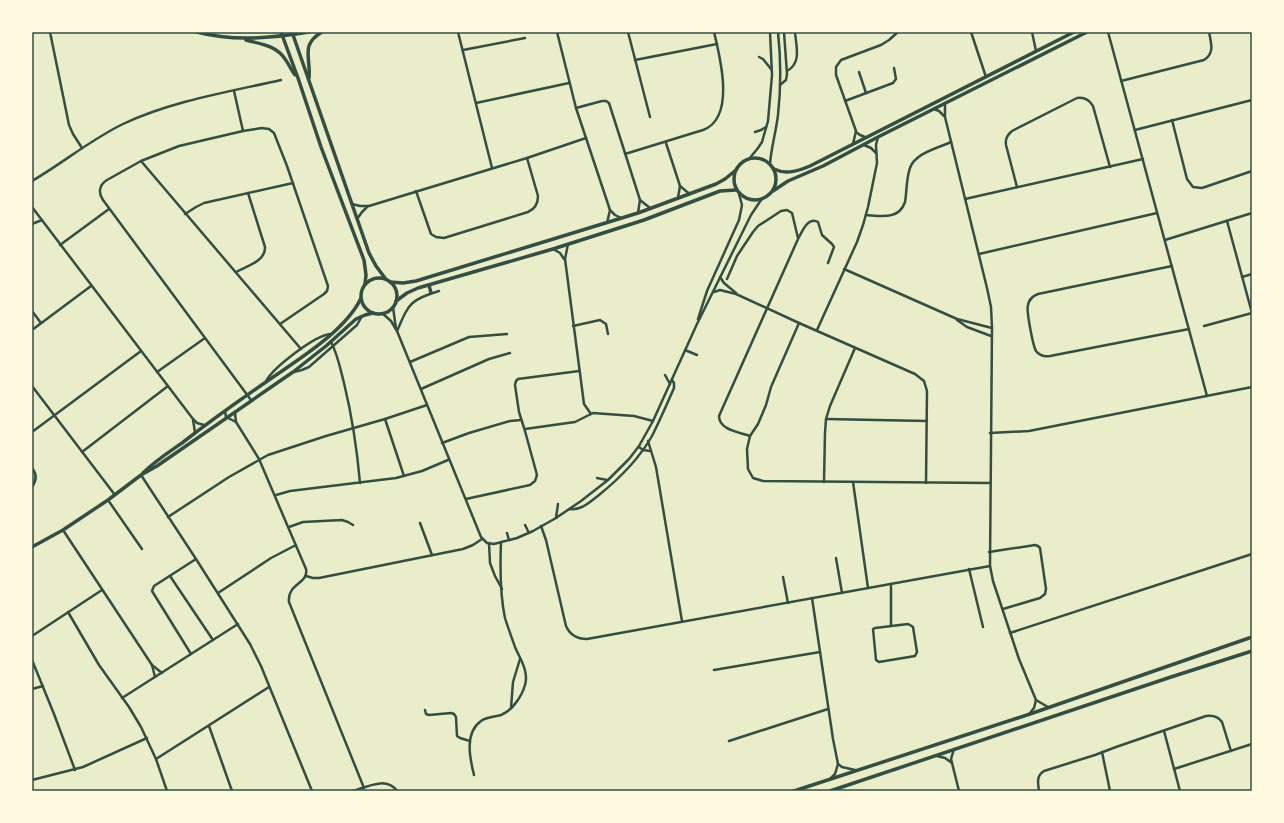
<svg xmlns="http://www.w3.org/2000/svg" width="1284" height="823" font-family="Arial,sans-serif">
<rect width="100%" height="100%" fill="#e9edc9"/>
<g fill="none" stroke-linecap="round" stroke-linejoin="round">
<g stroke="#344e41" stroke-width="2.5">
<path d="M 50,32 L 69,125 L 73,134 L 82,148"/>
<path d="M 458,32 L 492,168"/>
<path d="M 557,32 L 576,108 L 610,210 L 615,215 L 621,218"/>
<path d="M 628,32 L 650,117"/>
<path d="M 971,32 L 986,77"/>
<path d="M 1032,32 L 1036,51"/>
<path d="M 1108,32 L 1207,396"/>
<path d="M 463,50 L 525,38"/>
<path d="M 759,57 L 763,59 L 771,69"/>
<path d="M 635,60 L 717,44"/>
<path d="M 787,71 C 802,63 796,46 795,32"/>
<path d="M 859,72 L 866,93"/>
<path d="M 1121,81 L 1204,60 C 1215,53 1211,43 1209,32"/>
<path d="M 780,85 L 786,80 L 787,74 L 784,32"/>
<path d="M 234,91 L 243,131"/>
<path d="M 845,101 L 893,83 L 896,79 L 894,68"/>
<path d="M 476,103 L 569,83"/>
<path d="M 945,103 L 945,117 L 987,288 L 991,307 L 992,328 L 990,566 L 993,581 L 1019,659 L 1036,700 L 1034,708 L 1030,713"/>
<path d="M 576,108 L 602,101 L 606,101 L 609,103 L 640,200 L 638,213"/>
<path d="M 934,109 L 939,111 L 944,116"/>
<path d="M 1172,120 L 1187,179 L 1193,187 L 1202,188 L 1252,171"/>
<path d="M 1135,130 L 1252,100"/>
<path d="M 755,132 L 761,130 L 766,127"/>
<path d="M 856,132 L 860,135 L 865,137"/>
<path d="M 666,143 L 680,186 L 678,198"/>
<path d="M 853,144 L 856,131 L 836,75 L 836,67 L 841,60 L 881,45 L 889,40 L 898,32"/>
<path d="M 864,145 L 871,148 L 876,153"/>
<path d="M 625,154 L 703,130 C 736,118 720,57 714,32"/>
<path d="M 749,159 L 758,148 L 762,142 L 768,121 L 772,75 L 770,32"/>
<path d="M 141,161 L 301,349"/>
<path d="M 770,164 C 771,148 776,132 778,115 C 781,88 781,60 778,32"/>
<path d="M 32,181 C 63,163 90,140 123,124 C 172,101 228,92 281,80"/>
<path d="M 680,186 L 686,191 L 690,194"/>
<path d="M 1017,187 L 1006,145 C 1005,139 1007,135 1012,131 L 1077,98 C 1084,97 1089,99 1093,106 L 1110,167"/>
<path d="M 416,191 L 431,234 L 436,237 L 444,238 L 528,212 C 535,209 538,204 538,196 L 527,158"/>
<path d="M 965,199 L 1143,159"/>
<path d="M 640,200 L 650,208"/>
<path d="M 352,204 L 360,206 L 369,206 L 527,158 L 586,138"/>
<path d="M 32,207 L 193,419 L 197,423 L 204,425"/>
<path d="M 185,214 L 196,207 L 204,203 L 293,183"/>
<path d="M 866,215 C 881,216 899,220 905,202 C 907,191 906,179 910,168 C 915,153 938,148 951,142"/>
<path d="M 357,219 L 362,212 L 368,206"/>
<path d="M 1227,221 L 1252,313"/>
<path d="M 607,223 L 610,210"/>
<path d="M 32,224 L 42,220"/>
<path d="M 1165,240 L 1252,213"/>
<path d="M 568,244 L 565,259 L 584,404 L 591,414"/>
<path d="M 60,245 L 109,209"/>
<path d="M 553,249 L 560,253 L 564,259"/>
<path d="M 979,254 L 1157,213"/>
<path d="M 1172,266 L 1038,294 C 1033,296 1029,299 1028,305 C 1026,310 1033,346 1036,351 C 1039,355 1044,357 1050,356 L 1189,329"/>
<path d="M 844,269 L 957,319 L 992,328"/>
<path d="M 236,272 C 247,266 266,261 265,247 L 248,193"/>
<path d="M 720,277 L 724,283 L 736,293"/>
<path d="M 1242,277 L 1252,274"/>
<path d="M 727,279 L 737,256 L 753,232 L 758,226 L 781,211 L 787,210 L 792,213 L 798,238"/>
<path d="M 714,292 L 720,290 L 736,294 L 799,323 L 915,374 L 924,381 L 927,391 L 926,483"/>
<path d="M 393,307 L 396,329"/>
<path d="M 32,311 L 41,323"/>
<path d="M 382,313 L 391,321 L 397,331 L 481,537 L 487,543 L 494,544 L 517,538 L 533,531 L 556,518 L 581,501 L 608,480 L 629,459 L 639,446 L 653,421 L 697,324 L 751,215 L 761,200"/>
<path d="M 698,319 L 707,291 L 739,220 L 742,205 L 739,194"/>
<path d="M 957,320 L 967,327 L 991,336"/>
<path d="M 799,323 L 771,387 L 766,405 L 758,424 L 750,436 L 747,449 L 748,469 L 753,478 L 763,481 L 990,483"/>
<path d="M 573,326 L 600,320 L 606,324 L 608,334"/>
<path d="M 1204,326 L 1252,313"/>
<path d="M 32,330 L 91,286"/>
<path d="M 817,330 L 857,242 L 863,225 L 868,207 L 877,163 L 876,145 L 878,137"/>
<path d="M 397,331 C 409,304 409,300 439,291"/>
<path d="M 331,342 C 338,355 340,368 344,383 C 352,416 357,449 360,483"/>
<path d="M 685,350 L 697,355"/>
<path d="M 410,362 L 469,337 L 507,334"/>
<path d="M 157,372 L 205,338"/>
<path d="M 294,372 L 302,370 L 309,367 L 357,325 L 362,316"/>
<path d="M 665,375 L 670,384"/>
<path d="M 266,381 C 274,367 314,336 330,334"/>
<path d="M 32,386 L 115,495"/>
<path d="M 421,389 L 489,359 L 510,353"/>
<path d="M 251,400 L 103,200 C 98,193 99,185 107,180 L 141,161 L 179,146 L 243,131 L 262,128 L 269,129 L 274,133 L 287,166 L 328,286 L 327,291 L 324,294 L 280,324"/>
<path d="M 225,411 L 226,417 L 236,422"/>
<path d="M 235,413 L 236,422 L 259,459 L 306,569 C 309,584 287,583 289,602 L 364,788"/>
<path d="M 385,419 L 404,476"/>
<path d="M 826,419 L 927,421"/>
<path d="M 193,420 L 195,432"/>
<path d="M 525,429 L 575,422 L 593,413 L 634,416 L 653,421"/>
<path d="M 32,432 L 141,351"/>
<path d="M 990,433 L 1029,431 L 1252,387"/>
<path d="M 750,436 C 739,432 719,430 719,416 L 798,239 C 802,232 808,216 818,222 L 822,235 L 832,244 L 834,247 L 828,263"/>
<path d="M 648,441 L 656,467 L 682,621"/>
<path d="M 442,443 L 469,433 L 510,421 L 521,420"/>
<path d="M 639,447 L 643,450 L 650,451"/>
<path d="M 82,452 L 168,386"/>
<path d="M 32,468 C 37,474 37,480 32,487"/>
<path d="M 141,475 L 196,559 L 250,644 L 261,666 L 312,791"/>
<path d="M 597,478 L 607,480"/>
<path d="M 824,482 L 825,433 L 826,419 L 830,406 L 855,348"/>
<path d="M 853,482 L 868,588"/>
<path d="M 276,495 L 290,491 L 396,478 L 422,471 L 448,460"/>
<path d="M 466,499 L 530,485 L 535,481 L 537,475 L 525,431 L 519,412 L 515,385 L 516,381 L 518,379 L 579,371"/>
<path d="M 108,500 L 142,549"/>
<path d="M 569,509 C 581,511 590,502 599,495 C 620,478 639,459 652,436 C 660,420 667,404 674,388 L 674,383 L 672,380"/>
<path d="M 168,517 L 229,477 L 268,455 L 326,436 L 385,419 L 427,405"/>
<path d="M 556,518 L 558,504"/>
<path d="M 420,523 L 432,555"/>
<path d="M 525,525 L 529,533"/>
<path d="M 541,526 L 546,540 L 566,626 C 570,635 577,639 587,639 L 990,566"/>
<path d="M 289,527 L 303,522 L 342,520 L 348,522 L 353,525"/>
<path d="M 63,530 L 152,665 L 162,673"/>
<path d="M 507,533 L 509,540"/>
<path d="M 489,543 L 490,563 L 495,576 L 502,589"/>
<path d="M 989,552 L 1035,545 L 1038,546 L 1040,548 L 1046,589 L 1045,594 L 1040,598 L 1003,609"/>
<path d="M 836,558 L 842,593"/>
<path d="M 969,569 L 983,627"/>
<path d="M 170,576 L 213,640"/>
<path d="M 306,576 L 313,578 L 319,578 L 463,549 L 473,545 L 482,539"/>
<path d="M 783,577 L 788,603"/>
<path d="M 891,584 L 891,625"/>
<path d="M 218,593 L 271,558 L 296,545"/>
<path d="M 812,598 L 833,739 L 838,764 L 835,774 L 831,778"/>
<path d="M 68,612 L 99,665 L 129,707 L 141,727 L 156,759 L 167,791"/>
<path d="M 908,624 L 910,625 L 913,627 L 917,652 L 915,656 L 879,662 L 876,660 L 873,629 L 875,628 Z"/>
<path d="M 1010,633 L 1252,554"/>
<path d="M 32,636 L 102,590"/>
<path d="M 191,654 L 152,591 L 154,586 L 196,559"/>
<path d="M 32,660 L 54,714 L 75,770"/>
<path d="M 152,665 L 155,677"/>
<path d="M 714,670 L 820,652"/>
<path d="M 32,689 L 43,686"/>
<path d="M 122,698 L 238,624"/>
<path d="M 1036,700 L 1048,707"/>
<path d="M 511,708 L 513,682 L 520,659"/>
<path d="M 425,710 L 426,714 L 429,715 L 451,713 L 454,714 L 456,717 L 457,736 L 460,738 L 470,741"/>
<path d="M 209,726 L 232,791"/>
<path d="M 1164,731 L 1180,791"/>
<path d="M 729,741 L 828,709"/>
<path d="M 954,749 L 951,759 L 959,791"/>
<path d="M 1102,752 L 1110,791"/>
<path d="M 937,756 L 945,758 L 952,763"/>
<path d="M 156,759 L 269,687"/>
<path d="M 838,764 L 842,767 L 855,770"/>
<path d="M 1174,769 L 1252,744"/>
<path d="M 474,775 C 470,759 464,733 481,721 C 486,717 494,717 501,715 C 512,711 522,696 525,685 C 529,671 520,659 515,647 C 512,638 508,628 505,618 C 500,595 500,567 501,542"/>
<path d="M 32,780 L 83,767 L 147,738"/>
<path d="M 353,791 C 367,787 386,776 397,791"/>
<path d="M 1039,791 C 1038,783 1036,776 1044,771 L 1095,755 L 1116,747 L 1206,716 C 1213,715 1218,716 1222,722 L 1231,751"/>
</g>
<g stroke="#344e41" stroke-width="3.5">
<circle cx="755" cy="179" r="21"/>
<path d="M 774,169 C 786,175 798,171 810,166 L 1074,32"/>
<path d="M 773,191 L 788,181 L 823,166 L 878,137 L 1087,32"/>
<circle cx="379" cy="296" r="18"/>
<path d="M 390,282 L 403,283 L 416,281 L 638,213 L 716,184 L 725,179 L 736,170"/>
<path d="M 429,285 L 431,293"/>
<path d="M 396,301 L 407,293 L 418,288 L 553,249 L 644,220 L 720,191 L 736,190"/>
<path d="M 143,473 C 155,461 169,452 182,443 C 209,422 237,402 266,382 C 296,361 346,331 361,298"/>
<path d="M 32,547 L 63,530 L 108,500 L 141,475 L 157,466 L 293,372 L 326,346 L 356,319 L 365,315 L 373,313"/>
<path d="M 794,791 L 1030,714 L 1252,637"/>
<path d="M 830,791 L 1171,677 L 1252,651"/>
</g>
<g stroke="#344e41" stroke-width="3.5">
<path d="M 197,32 C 234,42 272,38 309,32"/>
<path d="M 281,32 L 298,78 L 321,147 L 364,260 L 366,275 L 365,284"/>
<path d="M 292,32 L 369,253 L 376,266 L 385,278"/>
<path d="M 246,40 C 260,44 276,45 285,59 C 289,64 291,70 295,75"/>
<path d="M 309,78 C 311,57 300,45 322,32"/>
</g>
</g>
<rect width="1284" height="823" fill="none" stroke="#fefae0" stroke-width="66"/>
<rect x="33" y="33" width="1218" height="757" fill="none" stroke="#344e41" stroke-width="1.5"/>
</svg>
